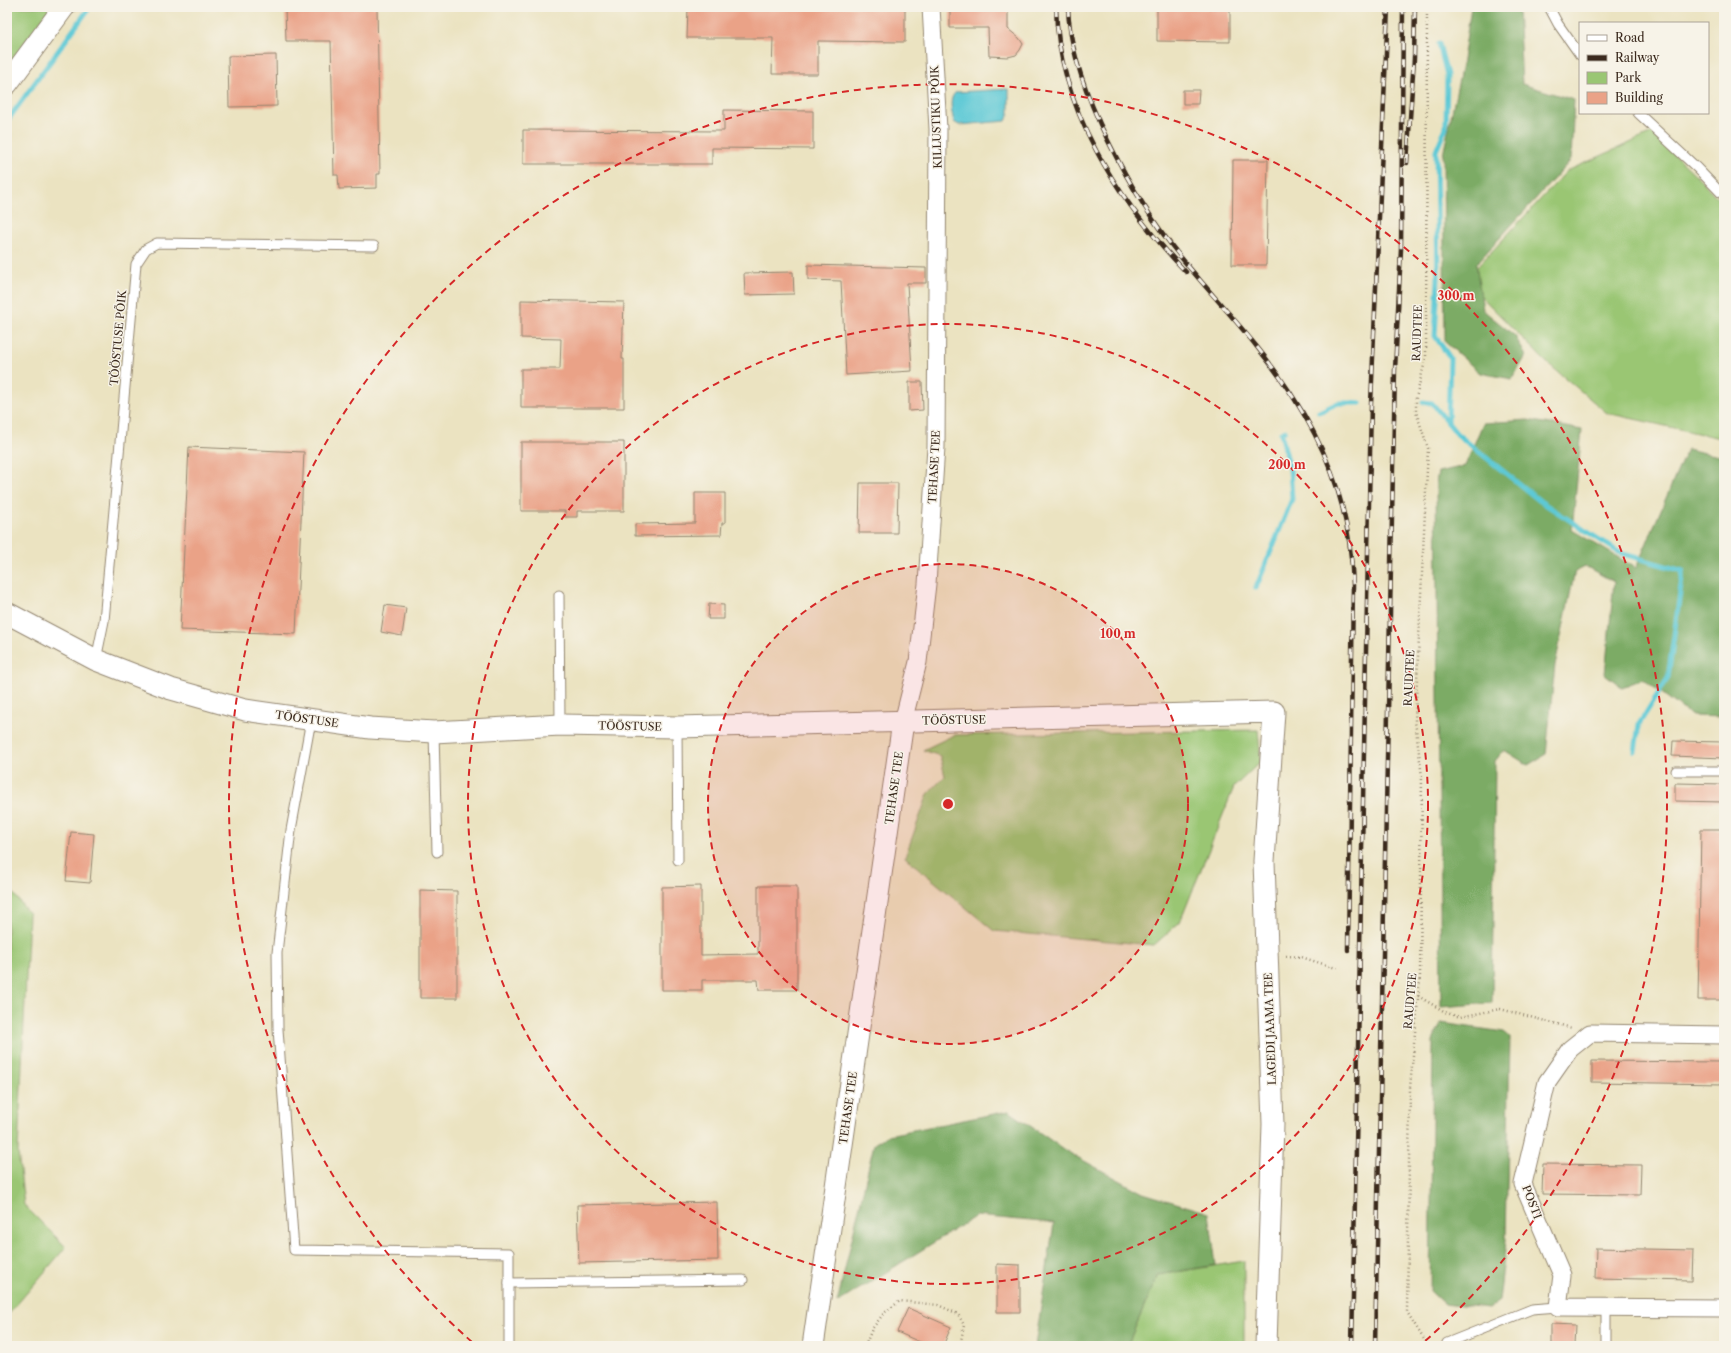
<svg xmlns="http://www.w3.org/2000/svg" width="1731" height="1353" font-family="'Libre Caslon Text',serif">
<rect width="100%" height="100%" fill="#f7f3e8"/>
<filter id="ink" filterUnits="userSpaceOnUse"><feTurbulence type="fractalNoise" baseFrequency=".025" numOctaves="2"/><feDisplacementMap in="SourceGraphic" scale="8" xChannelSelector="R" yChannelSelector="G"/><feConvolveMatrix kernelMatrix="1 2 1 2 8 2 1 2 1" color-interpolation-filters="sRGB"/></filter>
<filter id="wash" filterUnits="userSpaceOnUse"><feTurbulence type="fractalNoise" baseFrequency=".012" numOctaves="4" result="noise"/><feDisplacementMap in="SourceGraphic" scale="16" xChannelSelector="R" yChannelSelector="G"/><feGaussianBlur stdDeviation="0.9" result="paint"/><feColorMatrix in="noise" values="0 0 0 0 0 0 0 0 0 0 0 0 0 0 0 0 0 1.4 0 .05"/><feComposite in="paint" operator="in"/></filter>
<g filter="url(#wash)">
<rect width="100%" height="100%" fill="#ebe3c1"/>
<g fill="#9ac673" stroke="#6a7848">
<path d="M 7,7 L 51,7 L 7,67 Z"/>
<path d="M 1652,133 L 1702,181 L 1724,205 L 1724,439 L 1607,413 L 1545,361 L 1465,280 L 1567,171 Z"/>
<path d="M 1258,730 L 1261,761 L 1234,787 L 1180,922 L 1154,945 L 994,931 L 905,857 L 928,794 L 945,776 L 940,756 L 923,750 L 954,735 Z"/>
<path d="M 7,885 L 29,914 L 18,1152 L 24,1205 L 66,1247 L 7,1316 Z"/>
<path d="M 1244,1261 L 1244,1346 L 1127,1346 L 1158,1275 Z"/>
</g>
<g fill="#7bab65" stroke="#5b6a42">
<path d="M 1471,7 L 1518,7 L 1522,84 L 1574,100 L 1571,160 L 1476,264 L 1483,310 L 1515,336 L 1526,356 L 1512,379 L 1480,373 L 1445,342 L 1443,155 L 1463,60 Z"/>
<path d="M 1528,420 L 1582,430 L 1572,530 L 1636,568 L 1687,449 L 1724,457 L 1724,716 L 1722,717 L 1692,716 L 1643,679 L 1622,687 L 1605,674 L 1614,582 L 1585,566 L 1575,571 L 1555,665 L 1546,754 L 1528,765 L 1504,750 L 1495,761 L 1492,1003 L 1441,1007 L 1436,483 L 1438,472 L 1465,466 L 1483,423 Z"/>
<path d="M 1441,1023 L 1504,1032 L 1510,1037 L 1506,1240 L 1499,1301 L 1488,1309 L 1444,1304 L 1430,1291 L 1433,1041 Z"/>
<path d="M 1009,1111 L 1066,1151 L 1143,1193 L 1209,1213 L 1216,1265 L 1158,1275 L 1127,1346 L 1035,1346 L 1054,1223 L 976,1216 L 837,1303 L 874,1144 L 888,1135 Z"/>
<path d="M 1491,1342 L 1494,1346 L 1468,1346 L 1472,1343 Z"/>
</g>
<path fill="#5dc9d6" stroke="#4c7a7a" d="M 1009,89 L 1009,114 L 1006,121 L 959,125 L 954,122 C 952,113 948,98 956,92 Z"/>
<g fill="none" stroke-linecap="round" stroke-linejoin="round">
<g stroke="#5dc9d6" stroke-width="5">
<path d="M 1439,44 L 1447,75 L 1446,127 L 1436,151 L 1438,279 L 1435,336 L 1450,358 L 1448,423"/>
<path d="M 7,121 L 90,7"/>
<path d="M 1423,402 L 1432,403 L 1457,434 L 1540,501 L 1620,553 L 1683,571 L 1668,678 L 1639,724 L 1635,751"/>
<path d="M 1319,412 L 1338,403 L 1360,403"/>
<path d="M 1256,588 L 1292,499 L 1290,469 L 1281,433 L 1285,431"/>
</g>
</g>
<g id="blocks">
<g fill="#eaa287">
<path d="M 285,7 L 377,7 L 380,174 L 377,174 L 377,188 L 339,189 L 338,175 L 334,175 L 331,41 L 286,41 Z"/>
<path d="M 760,7 L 905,7 L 905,42 L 818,41 L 818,74 L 772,74 L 773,38 L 687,38 L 688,8 L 760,10 Z"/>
<path d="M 950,7 L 1008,7 L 1008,29 L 1019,38 L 1023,44 L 1020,50 L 1016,55 L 1008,57 L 989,56 L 988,28 L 950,28 Z"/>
<path d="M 1157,8 L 1230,9 L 1230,42 L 1157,41 Z"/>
<path d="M 276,55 L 277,106 L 229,107 L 228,56 Z"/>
<path d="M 1183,90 L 1199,90 L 1198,104 L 1183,104 Z"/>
<path d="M 724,110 L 813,111 L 813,149 L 712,148 L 712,164 L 523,164 L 523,130 L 724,131 Z"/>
<path d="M 1233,160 L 1268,160 L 1266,265 L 1232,265 Z"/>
<path d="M 808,265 L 926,268 L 926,283 L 907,283 L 912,371 L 846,375 L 841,281 L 808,280 Z"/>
<path d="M 793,272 L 794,294 L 745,295 L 744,273 Z"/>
<path d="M 521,300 L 624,302 L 622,359 L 624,359 L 624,408 L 521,408 L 521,369 L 560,369 L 561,339 L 521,338 Z"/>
<path d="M 909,382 L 922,382 L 923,410 L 909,411 Z"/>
<path d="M 521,442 L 624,442 L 624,511 L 577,511 L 577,517 L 565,517 L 565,511 L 521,511 Z"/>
<path d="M 189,447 L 304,452 L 296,634 L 180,630 Z"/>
<path d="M 860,483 L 898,483 L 897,533 L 859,533 Z"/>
<path d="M 695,493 L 725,493 L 725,523 L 722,523 L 721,535 L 635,536 L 635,524 L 695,523 Z"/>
<path d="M 709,604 L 724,605 L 724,619 L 708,619 Z"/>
<path d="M 385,605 L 406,608 L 402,636 L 381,632 Z"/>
<path d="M 1673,741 L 1724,742 L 1724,758 L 1672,756 Z"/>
<path d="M 1675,783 L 1724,784 L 1724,802 L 1675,801 Z"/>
<path d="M 1701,829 L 1724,829 L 1724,1000 L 1698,1000 Z"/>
<path d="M 71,832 L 94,834 L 90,883 L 66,881 Z"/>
<path d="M 701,886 L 701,955 L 758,954 L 758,886 L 797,886 L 797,990 L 759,990 L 758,980 L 702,980 L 702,990 L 662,990 L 662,887 Z"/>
<path d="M 420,890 L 457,891 L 457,998 L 420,998 Z"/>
<path d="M 1592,1061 L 1724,1062 L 1724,1084 L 1592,1082 Z"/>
<path d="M 1543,1164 L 1641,1165 L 1640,1195 L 1542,1194 Z"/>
<path d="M 717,1202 L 718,1260 L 579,1263 L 577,1205 Z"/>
<path d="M 1596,1248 L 1693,1250 L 1692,1280 L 1595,1278 Z"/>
<path d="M 997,1264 L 1020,1265 L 1020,1312 L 997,1312 Z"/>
<path d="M 908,1308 L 951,1327 L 943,1346 L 929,1346 L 897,1332 Z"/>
<path d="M 1551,1324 L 1575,1325 L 1574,1346 L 1551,1346 Z"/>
</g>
</g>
</g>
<g filter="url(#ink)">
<use href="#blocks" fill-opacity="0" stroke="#938670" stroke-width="1"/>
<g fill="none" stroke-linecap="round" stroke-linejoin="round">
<g stroke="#938670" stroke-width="11">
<g id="service">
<path d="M 1549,7 L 1558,24 L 1580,55"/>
<path d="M 1638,113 L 1697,168 L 1724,196"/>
<path d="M 559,595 L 560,725"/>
<path d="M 96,660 L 104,621 L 136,264 L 146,249 L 157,243 L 374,246"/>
<path d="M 311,720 L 291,830 L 277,953 L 278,1029 L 294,1250 L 509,1253 L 509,1346"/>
<path d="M 677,727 L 678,860"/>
<path d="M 434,732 L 437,852"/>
<path d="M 1676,771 L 1724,771"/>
<path d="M 509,1283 L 743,1280"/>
<path d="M 1606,1307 L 1606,1346"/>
<path d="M 1446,1346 L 1447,1343 L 1532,1309 L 1558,1307"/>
</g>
</g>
<g stroke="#938670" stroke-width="19">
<g id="minor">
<path d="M 903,722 L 918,662 L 927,584 L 936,447 L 938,129 L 931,7"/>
<path d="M 1724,1035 L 1590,1033 L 1570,1049 L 1547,1082 L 1523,1184 L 1562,1275 L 1558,1307 L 1724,1308"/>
</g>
</g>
<g stroke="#938670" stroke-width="23">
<g id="tertiary">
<path d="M 7,84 L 64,7"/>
<path d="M 7,613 L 96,660 L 171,689 L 245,710 L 370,728 L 434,732 L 560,725 L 677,727 L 1274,712 L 1264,861 L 1273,1124 L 1266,1346"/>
<path d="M 813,1346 L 903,722"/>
</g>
</g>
<g stroke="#938670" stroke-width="2.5" stroke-dasharray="1 3" stroke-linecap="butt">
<path d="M 1427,7 L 1426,357 L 1416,398 L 1416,412 L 1428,448 L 1415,721 L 1422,777 L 1420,977 L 1410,1088 L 1407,1312 L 1428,1346"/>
<path d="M 1286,956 L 1301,957 L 1339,969"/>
<path d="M 1418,996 L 1447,1013 L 1460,1017 L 1500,1009 L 1572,1028"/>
<path d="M 865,1346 L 872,1329 L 884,1313 L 900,1301 L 938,1305 L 958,1314 L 964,1325 L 960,1346"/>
</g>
<use href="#service" stroke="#fff" stroke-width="9"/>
<use href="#minor" stroke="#fff" stroke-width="17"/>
<use href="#tertiary" stroke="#fff" stroke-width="21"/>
<g stroke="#3b2a1e" stroke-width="4.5">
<g id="rail">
<path d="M 1056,7 C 1058,108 1118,201 1186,272"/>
<path d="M 1068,7 C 1069,47 1084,88 1100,124 C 1120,167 1143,208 1172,246 C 1199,281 1230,313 1257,347 C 1294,393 1328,449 1342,506 C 1349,532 1352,559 1353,585 L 1348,950"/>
<path d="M 1407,163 L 1414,58 L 1415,7"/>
<path d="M 1352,1346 L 1371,404 L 1388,7"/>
<path d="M 1375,1346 L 1395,370 L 1401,249 L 1403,7"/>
</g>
</g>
<use href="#rail" stroke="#f7f3e8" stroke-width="3" stroke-dasharray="9" stroke-linecap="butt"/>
</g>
</g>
<circle cx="948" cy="804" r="240" fill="#d62828" fill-opacity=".12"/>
<g fill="none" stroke="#d62828" stroke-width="2" stroke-dasharray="7 5">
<circle cx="948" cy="804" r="240"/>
<circle cx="948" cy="804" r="480"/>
<path d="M472 1342A719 719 0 1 1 1424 1342"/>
</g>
<g text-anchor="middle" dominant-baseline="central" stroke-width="3" stroke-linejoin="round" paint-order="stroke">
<g font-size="11" fill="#3b2a1e" stroke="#f7f3e8">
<text transform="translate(936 117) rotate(-92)">KILLUSTIKU PÕIK</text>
<text transform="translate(1417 333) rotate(-88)">RAUDTEE</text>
<text transform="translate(118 338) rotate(-85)">TÖÖSTUSE PÕIK</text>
<text transform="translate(934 467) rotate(-87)">TEHASE TEE</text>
<text transform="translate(1409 678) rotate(-87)">RAUDTEE</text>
<text transform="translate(307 719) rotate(8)">TÖÖSTUSE</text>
<text transform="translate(954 720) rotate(-1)">TÖÖSTUSE</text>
<text transform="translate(630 726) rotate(1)">TÖÖSTUSE</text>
<text transform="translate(894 788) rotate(-82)">TEHASE TEE</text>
<text transform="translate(1410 1001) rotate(-85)">RAUDTEE</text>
<text transform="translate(1270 1029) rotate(-92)">LAGEDI JAAMA TEE</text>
<text transform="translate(848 1108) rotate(-82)">TEHASE TEE</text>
<text transform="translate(1532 1202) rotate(69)">POSTI</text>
</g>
</g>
<circle cx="948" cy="804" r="6" fill="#d62828" stroke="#f7f3e8" stroke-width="2"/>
<g font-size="12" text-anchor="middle" font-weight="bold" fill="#d62828" stroke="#f7f3e8" stroke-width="3" stroke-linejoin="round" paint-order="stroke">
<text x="1456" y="300">300 m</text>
<text x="1287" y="469">200 m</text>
<text x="1118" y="638">100 m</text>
</g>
<rect width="1731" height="1353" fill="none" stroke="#f7f3e8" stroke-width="24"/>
<rect x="1579" y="22" width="130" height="92" fill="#f7f3e8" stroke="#aca397"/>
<rect x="1587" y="35" width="20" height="6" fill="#ffffff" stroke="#aca397"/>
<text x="1615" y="42" font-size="12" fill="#3b2a1e">Road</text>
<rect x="1587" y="55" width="20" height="6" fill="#3b2a1e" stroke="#aca397"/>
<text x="1615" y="62" font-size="12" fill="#3b2a1e">Railway</text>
<rect x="1587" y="72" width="20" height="12" fill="#9ac673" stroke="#aca397"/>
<text x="1615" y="82" font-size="12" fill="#3b2a1e">Park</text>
<rect x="1587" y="92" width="20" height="12" fill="#eaa287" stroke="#aca397"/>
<text x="1615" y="102" font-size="12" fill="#3b2a1e">Building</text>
</svg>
